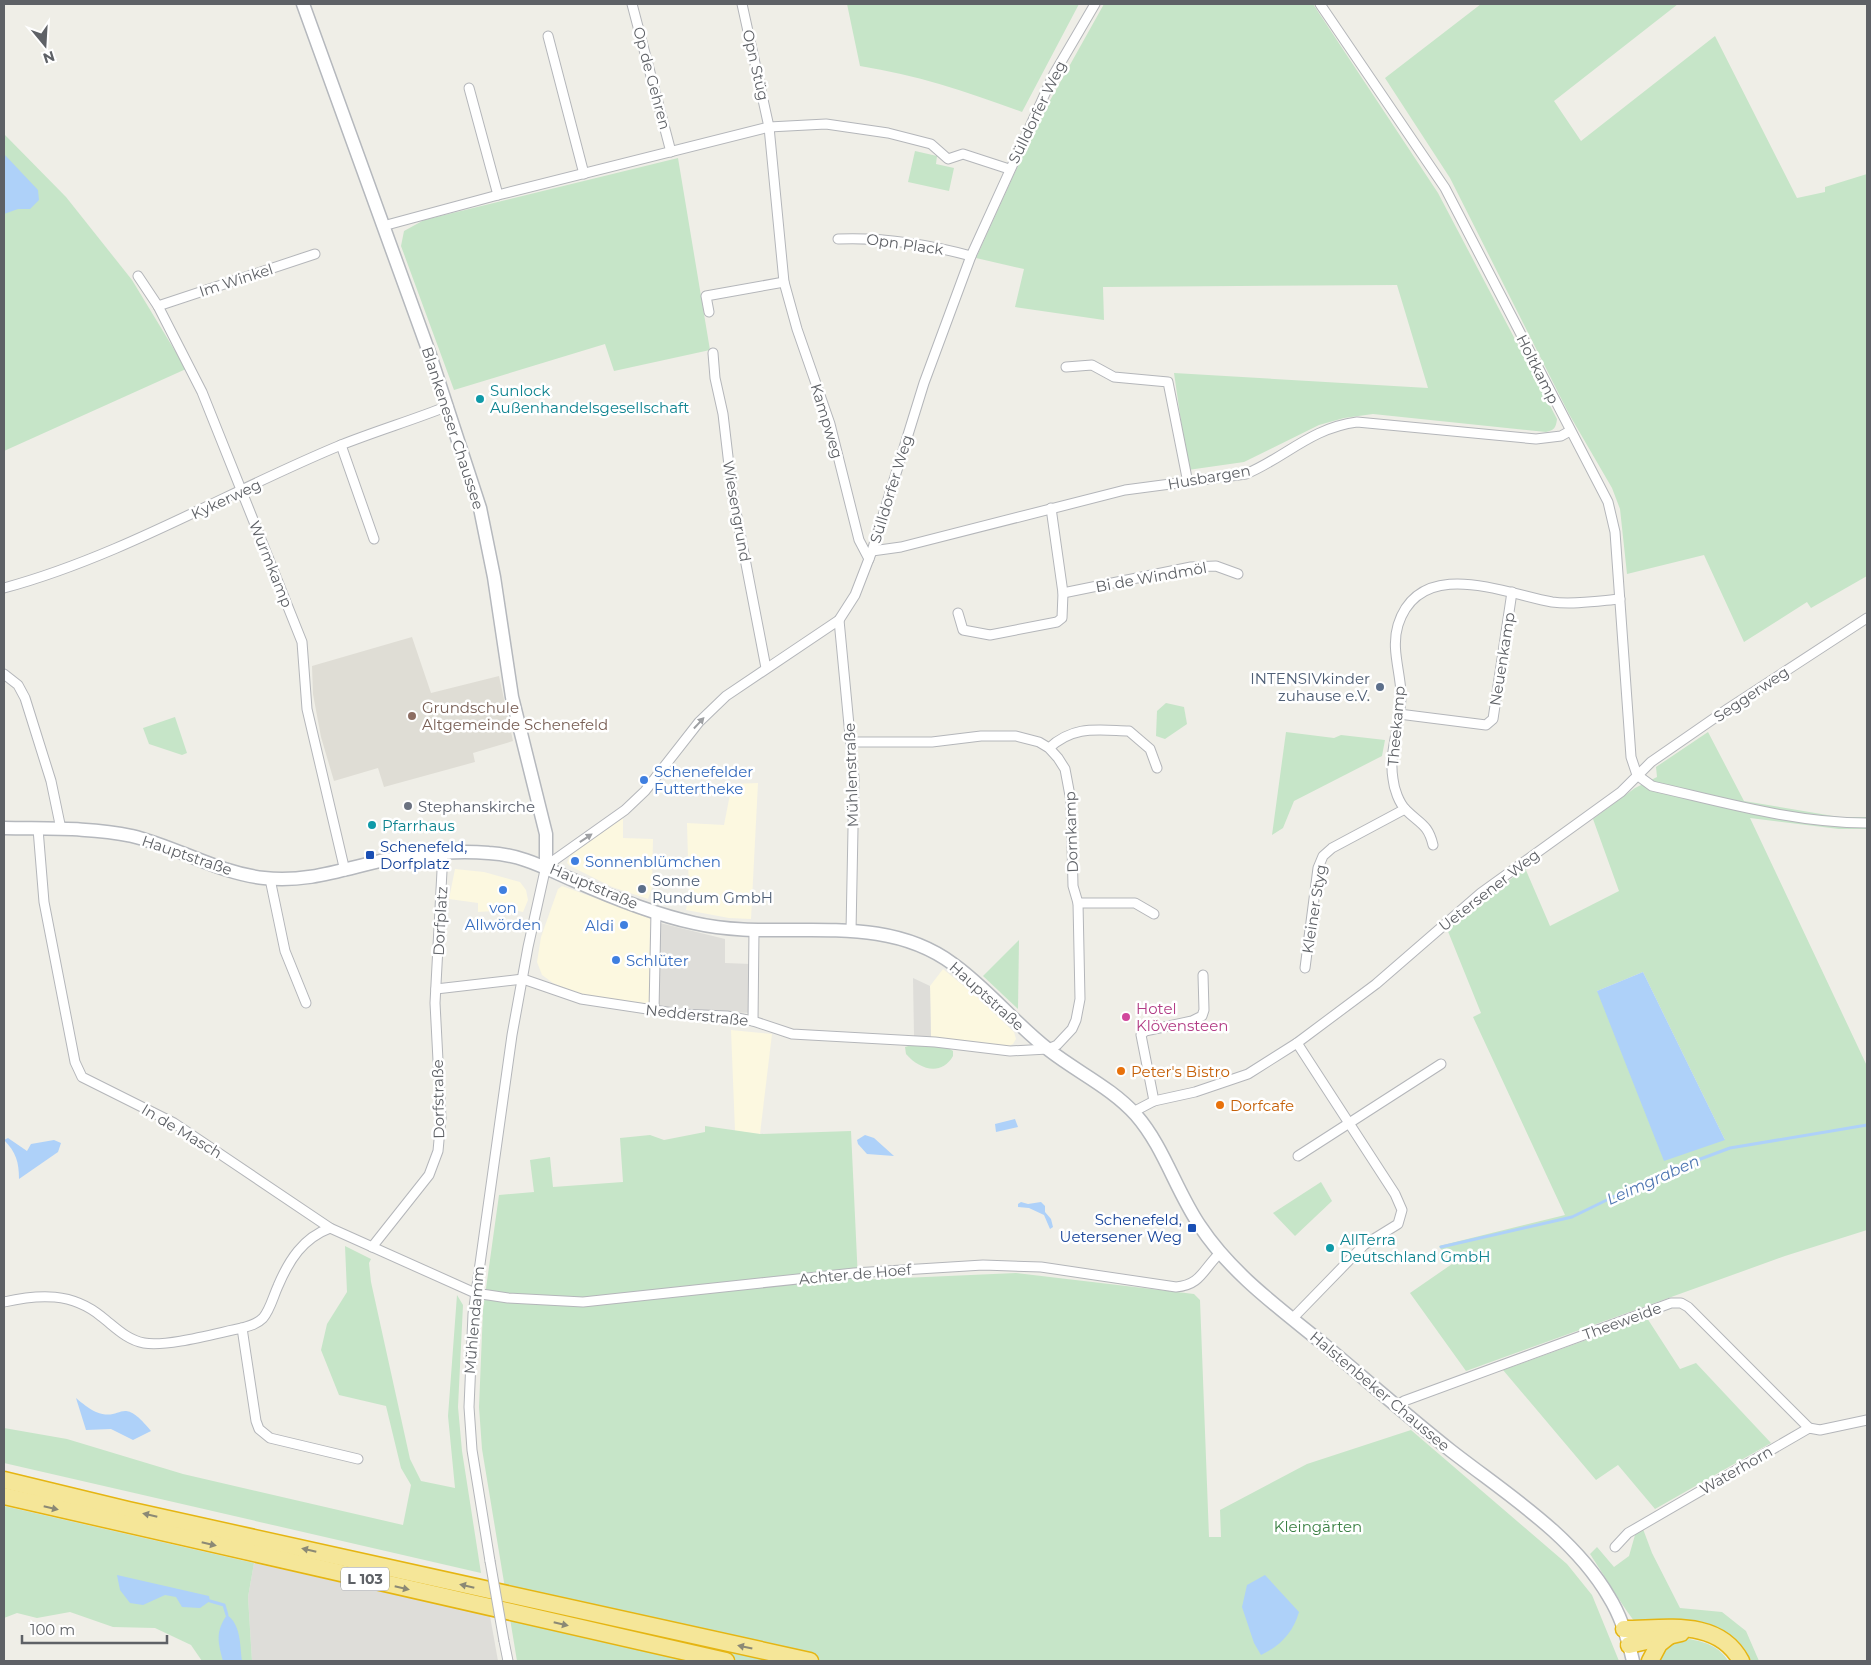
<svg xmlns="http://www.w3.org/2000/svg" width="1871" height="1665" font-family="Montserrat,sans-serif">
<rect width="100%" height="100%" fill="#efeee7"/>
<g fill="#fcf8e0">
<path d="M 758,783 L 751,919 L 729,918 L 686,910 L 689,895 L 687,823 L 724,825 L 732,784 Z"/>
<path d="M 623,818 L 623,838 L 653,839 L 652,888 L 648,899 L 612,887 L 570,866 L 567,863 L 570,855 Z"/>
<path d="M 455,869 L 484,872 L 520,882 L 526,890 L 528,900 L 523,912 L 495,906 L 493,911 L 478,912 L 478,903 L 449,899 Z"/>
<path d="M 562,886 L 650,918 L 649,1004 L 583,995 L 553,983 L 542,975 L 537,962 L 541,937 L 558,889 Z"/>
<path d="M 943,969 L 975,995 L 1014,1032 L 1016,1039 L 1013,1044 L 1009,1046 L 931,1037 L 930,986 Z"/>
<path d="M 731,1030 L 772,1034 L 760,1134 L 735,1131 Z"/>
</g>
<g fill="#deddd9">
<path d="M 660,923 L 725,939 L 725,963 L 751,964 L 751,1013 L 681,1010 L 660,1007 L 658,1004 Z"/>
<path d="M 913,978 L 930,986 L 931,1037 L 914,1036 Z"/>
<path d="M 254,1563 L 490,1616 L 498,1661 L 252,1661 L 248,1597 Z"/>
</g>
<path fill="#dfddd5" d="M 412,637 L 431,693 L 499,676 L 513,741 L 473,753 L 475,762 L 384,787 L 378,768 L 334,781 L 321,737 L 313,694 L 312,666 Z"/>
<g fill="#c6e5c8" fill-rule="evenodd">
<path d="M 847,4 L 1079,4 L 1022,112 C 968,92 917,75 860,66 Z"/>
<path d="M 1104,4 L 1313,4 L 1438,193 L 1557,419 C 1556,428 1554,430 1546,432 L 1373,414 L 1344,418 L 1319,425 L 1244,462 L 1188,470 L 1174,373 L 1428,388 L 1397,285 L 1103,287 L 1104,320 L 1015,307 L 1024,269 L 976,258 L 1038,122 Z"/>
<path d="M 1481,4 L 1678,4 L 1554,101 L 1581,141 L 1715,36 L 1797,198 L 1825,192 L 1825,187 L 1867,174 L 1867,576 L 1811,608 L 1807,602 L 1744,642 L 1704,555 L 1627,574 L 1620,509 L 1612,488 L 1569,414 L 1450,178 L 1385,78 Z"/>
<path d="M 4,134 L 66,197 L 132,280 L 186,369 L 4,451 Z"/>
<path d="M 915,151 L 937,156 L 936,164 L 954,168 L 949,191 L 908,182 Z"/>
<path d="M 678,158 L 710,350 L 614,371 L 605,344 L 454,390 L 401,246 L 404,231 L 424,220 Z"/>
<path d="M 1166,703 L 1184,707 L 1187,724 L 1165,739 L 1156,736 L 1157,711 Z"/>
<path d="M 175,717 L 187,753 L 182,755 L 149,744 L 143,728 Z"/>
<path d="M 1286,732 L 1334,738 L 1341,735 L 1385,740 L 1382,756 L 1294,801 L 1283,828 L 1272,835 Z"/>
<path d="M 1708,732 L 1744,801 L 1839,817 L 1867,817 L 1867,829 L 1839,829 L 1750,818 L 1867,1066 L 1867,1230 L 1785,1256 L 1466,1371 L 1410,1293 L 1452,1264 L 1439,1246 L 1565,1215 L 1473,1017 L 1481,1013 L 1447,929 L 1525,868 L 1550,926 L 1619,891 L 1593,819 L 1635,788 L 1657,777 L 1656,767 ZM 1643,972 L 1725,1140 L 1597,991 Z"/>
<path d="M 1019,940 L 1018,1009 L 983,976 Z"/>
<path d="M 912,1045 L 948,1048 L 953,1051 L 953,1056 C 941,1077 919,1069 906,1054 L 905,1047 Z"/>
<path d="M 705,1126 L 760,1134 L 851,1131 L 858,1280 L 1016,1273 L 1194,1294 L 1200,1300 L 1209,1537 L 1221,1537 L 1220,1510 L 1307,1464 L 1411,1430 L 1567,1564 L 1592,1595 L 1619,1661 L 517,1661 L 482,1449 L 479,1407 L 483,1310 L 499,1195 L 534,1192 L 530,1160 L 550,1157 L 553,1187 L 623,1182 L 620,1138 L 650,1135 L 664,1140 L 705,1132 Z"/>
<path d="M 1321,1182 L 1332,1201 L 1295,1236 L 1273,1213 Z"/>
<path d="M 345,1246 L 371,1259 L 369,1263 L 371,1282 L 410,1459 L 421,1481 L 455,1488 L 448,1416 L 457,1295 L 463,1305 L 458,1407 L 462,1451 L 481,1573 L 4,1463 L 4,1428 L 67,1439 L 183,1474 L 403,1525 L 411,1485 L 401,1468 L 386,1406 L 339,1395 L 321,1350 L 327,1324 L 347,1292 Z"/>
<path d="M 1647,1318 L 1680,1369 L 1696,1363 L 1771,1443 L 1655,1509 L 1618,1465 L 1596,1480 L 1503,1370 Z"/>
<path d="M 4,1506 L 254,1563 L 248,1597 L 252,1661 L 202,1661 L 191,1645 L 155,1628 L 113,1627 L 70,1612 L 37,1618 L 17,1613 L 4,1618 Z"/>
<path d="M 1643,1529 L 1652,1553 L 1680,1608 L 1722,1612 L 1746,1631 L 1759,1661 L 1747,1661 C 1721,1622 1706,1623 1662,1623 C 1653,1623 1643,1625 1635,1621 C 1630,1618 1597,1564 1590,1554 L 1597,1547 L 1614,1567 L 1629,1556 L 1635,1535 Z"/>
<path d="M 1689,1639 C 1705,1642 1719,1646 1728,1661 L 1655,1661 C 1663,1648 1673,1641 1689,1639 Z"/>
</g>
<g fill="#aed1f9">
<path d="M 4,154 L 38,190 L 39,200 L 30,209 L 18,209 L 4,214 Z"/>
<path d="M 1643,972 L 1725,1140 L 1664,1161 L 1597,991 Z"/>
<path d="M 1015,1119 L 1018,1127 L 996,1132 L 995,1124 Z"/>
<path d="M 865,1135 L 874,1138 L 894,1156 L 867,1154 L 858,1144 L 857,1140 Z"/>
<path d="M 8,1138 L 27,1151 L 31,1144 L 54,1140 L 61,1143 L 58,1152 L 19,1179 C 19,1162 16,1152 4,1140 Z"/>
<path d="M 1021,1202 L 1028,1204 L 1041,1202 L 1045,1206 L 1045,1212 L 1051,1219 L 1053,1227 L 1050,1229 L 1044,1215 L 1029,1208 L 1018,1207 L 1018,1204 Z"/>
<path d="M 76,1398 C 82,1403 89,1409 96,1412 C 123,1423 120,1393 151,1431 L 133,1440 L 111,1429 L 86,1430 Z"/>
<path d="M 117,1575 L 209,1596 L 210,1601 L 200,1608 L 182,1607 L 176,1597 L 165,1595 L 143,1605 L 130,1603 L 120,1590 Z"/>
<path d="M 1265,1575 L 1299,1612 C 1293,1633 1280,1646 1261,1655 L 1254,1643 L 1242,1607 L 1247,1585 Z"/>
<path d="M 227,1615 C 241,1624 240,1646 242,1661 L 223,1661 C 218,1642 215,1632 227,1615 Z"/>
</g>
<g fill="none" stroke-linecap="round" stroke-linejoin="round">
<g stroke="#aed1f9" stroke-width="3">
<path d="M 1441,1247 L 1572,1217 L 1660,1174 L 1730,1148 L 1867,1125"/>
<path d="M 210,1601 L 224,1605 L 227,1615"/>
</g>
<g stroke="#b4b6ba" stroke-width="11">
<g id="street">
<path d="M 632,4 L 671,152"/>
<path d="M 742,4 L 769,127 L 784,282 L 797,329 L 830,424 L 859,540 L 869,559"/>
<path d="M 1320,4 L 1445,188 L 1608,502 L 1615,532 L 1631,757 L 1637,775 L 1652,786 C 1723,802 1794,823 1867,823"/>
<path d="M 548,36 L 584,174"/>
<path d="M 469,88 L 498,195"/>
<path d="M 383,226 L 498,195 L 769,127 L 826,124 L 888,133 L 931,144 L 948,159 L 963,154 L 1009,169"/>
<path d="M 838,239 C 885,237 927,244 971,256"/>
<path d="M 138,276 L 158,306 L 202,392 L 302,642 L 307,709 L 345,871"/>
<path d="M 158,306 L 315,254"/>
<path d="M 709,312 L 706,296 L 784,282"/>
<path d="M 713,353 L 715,378 L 723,414 L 732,491 L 766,668"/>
<path d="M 1066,367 L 1092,365 L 1114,377 L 1168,382 L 1188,483"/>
<path d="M 341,445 L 374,539"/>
<path d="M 872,551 L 901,547 L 1125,490 L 1246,474 C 1286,457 1311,428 1357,422 L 1536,439 L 1561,436 L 1570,431"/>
<path d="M 4,588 C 122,556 229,491 341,445 C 376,431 413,420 448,406"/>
<path d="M 1063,593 L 1191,567 L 1216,566 L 1238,574"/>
<path d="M 958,613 L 963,630 L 990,635 L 1057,622 L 1062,618 L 1063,593 L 1051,508"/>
<path d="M 839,620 L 854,778 L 851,931"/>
<path d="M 4,674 L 18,685 L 25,698 L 51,781 L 61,829"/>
<path d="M 1399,714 L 1486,725 L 1493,719 L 1512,592"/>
<path d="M 1049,748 C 1074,725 1097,730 1129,731 L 1150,749 L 1157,768"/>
<path d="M 38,829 L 44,902 L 75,1062 L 82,1077 L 174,1123 L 330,1228 L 475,1293 L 508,1298 L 583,1302 L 854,1273 L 983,1265 L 1041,1267 L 1176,1287 C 1201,1285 1203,1269 1220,1253"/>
<path d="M 1433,845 C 1428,824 1420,824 1406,810 C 1399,803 1394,789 1393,779 C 1388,751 1402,721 1401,693 C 1400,670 1391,648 1398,625 C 1420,556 1503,593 1552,602 C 1573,605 1598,601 1620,599"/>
<path d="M 270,879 L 285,951 L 306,1003"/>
<path d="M 1078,903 L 1135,903 L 1154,914"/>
<path d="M 1305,968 L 1318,868 L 1323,856 L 1332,848 L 1405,809"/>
<path d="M 436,989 L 523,979 L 581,999 L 680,1014 L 727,1016 L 753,1021 L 792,1034 L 935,1042 L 1010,1051 L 1048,1049 L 1057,1045 L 1072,1029 L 1076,1020 L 1080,999 L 1078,903 L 1073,886 L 1071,801 L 1065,769 L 1058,758 L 1049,748 L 1039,742 L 1016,736 L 981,736 L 932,742 L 852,742"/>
<path d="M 654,1010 L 656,912"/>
<path d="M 753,1021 L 754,931"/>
<path d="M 1154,1101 L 1141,1035 L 1145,1031 L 1192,1021 L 1202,1016 L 1204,1010 L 1203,975"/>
<path d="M 1133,1112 L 1154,1101 L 1195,1092 L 1248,1074 L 1297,1043 L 1376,984 L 1481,893 L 1621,792 L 1651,762 L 1729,708 L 1867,618"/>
<path d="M 1298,1156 L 1441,1064"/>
<path d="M 372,1247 L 429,1175 L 438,1151 L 441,1118 L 435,1003 L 443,852"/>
<path d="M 4,1302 C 39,1294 72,1292 102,1317 C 115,1327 127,1340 144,1343 C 168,1347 217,1333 242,1328 C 250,1326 257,1324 263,1318 C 270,1310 273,1297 278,1286 C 289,1260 303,1238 330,1228"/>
<path d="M 1292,1319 L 1364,1245 L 1398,1224 L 1402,1210 L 1395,1194 L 1297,1043"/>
<path d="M 242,1328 L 256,1421 L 259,1429 L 270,1438 L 358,1459"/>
<path d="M 1396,1406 L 1404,1401 L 1671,1303 L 1681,1303 L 1688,1307 L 1809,1428"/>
<path d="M 1615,1547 L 1628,1533 L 1809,1428 L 1820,1430 L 1867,1420"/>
<path d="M 490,1561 L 472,1450 L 469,1407 L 473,1314 L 512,1035 L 528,947 L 546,866 L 625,810 L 645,791 L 699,722 L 726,696 L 839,620 L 855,595 L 872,551 L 924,383 L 971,256 L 1054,74 L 1095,4"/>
<path d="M 504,1641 L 508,1661"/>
</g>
</g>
<g stroke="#b5b8bd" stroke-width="15">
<g id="secondary">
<path d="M 303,4 L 430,355 L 480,508 L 494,577 L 512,697 L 546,834 L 546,866"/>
<path d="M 4,828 C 46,829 90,827 132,836 C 177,847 218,873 264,878 C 304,883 341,870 380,861 C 416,854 453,850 489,853 C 522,855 543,867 573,880 C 611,897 653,914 694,923 C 779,943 878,908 953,964 C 988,989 1015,1024 1049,1050 C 1077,1072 1112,1088 1136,1115 C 1164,1147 1176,1191 1200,1226 C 1231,1273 1278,1307 1321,1342 C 1364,1378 1406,1415 1450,1450 C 1505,1493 1573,1535 1609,1597 C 1621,1616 1628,1639 1633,1661"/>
</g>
</g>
<g stroke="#e5b512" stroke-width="19">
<g id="highway">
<path d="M 4,1480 L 128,1510 L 810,1661"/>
<path d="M 4,1496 L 726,1661"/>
<path d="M 1624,1629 C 1665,1629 1718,1618 1741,1661"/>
<path d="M 1629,1645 L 1681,1633"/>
<path d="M 1650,1661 L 1659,1644 L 1669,1636"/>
</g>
</g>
<use href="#street" stroke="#fff" stroke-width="9"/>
<use href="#secondary" stroke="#fff" stroke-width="12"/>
<use href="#highway" stroke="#f5e698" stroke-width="16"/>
<g stroke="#b4b6ba" stroke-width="11" stroke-linecap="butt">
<path id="street-bridge" d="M 490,1561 L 504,1641"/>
</g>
<use href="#street-bridge" stroke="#fff" stroke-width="9"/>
</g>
<defs><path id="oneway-solid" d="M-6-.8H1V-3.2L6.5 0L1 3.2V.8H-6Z" transform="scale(1.25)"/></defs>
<g fill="#9ea0a3">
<use href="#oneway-solid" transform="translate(699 723) rotate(-47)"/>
<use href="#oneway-solid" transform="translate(586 838) rotate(-34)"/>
</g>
<g fill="#8b8975">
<use href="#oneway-solid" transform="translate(51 1508) rotate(13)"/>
<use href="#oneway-solid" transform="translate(150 1515) rotate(-167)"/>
<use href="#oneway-solid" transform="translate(209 1544) rotate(13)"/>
<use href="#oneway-solid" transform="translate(309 1550) rotate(-167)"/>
<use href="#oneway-solid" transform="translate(467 1586) rotate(-167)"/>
<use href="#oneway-solid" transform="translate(402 1588) rotate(13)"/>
<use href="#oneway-solid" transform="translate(561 1624) rotate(13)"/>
<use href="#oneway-solid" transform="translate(745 1647) rotate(-168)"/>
</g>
<g fill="#0f9aa8" stroke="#fff" stroke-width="2">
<circle cx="480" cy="399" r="5"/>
<circle cx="372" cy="825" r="5"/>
<circle cx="1330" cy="1248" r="5"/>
</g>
<g fill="#5c6f8a" stroke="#fff" stroke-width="2">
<circle cx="1380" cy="687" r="5"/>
<circle cx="642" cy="889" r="5"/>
</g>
<circle fill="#8d6e63" stroke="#fff" stroke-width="2" cx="412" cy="716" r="5"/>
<g fill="#3f7fe0" stroke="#fff" stroke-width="2">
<circle cx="644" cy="780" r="5"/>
<circle cx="575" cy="861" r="5"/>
<circle cx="503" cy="890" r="5"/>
<circle cx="624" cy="925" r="5"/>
<circle cx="616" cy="960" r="5"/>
</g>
<circle fill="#6b7280" stroke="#fff" stroke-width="2" cx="408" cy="806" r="5"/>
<g fill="#1a4fb4" stroke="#fff" stroke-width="2">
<rect x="365" y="850" width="10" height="10" rx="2.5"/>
<rect x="1187" y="1223" width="10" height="10" rx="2.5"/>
</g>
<circle fill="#d1479c" stroke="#fff" stroke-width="2" cx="1126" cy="1017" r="5"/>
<g fill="#e8710a" stroke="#fff" stroke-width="2">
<circle cx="1121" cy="1071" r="5"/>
<circle cx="1220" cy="1105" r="5"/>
</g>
<g text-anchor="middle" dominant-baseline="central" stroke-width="5" stroke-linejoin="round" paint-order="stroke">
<rect fill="#fff" stroke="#8e9094" stroke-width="1" x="341" y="1567.5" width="48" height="23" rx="4"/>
<g font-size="14" font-weight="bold" fill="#5e6166">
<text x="365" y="1579">L 103</text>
</g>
<g font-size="15" fill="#5e6166" stroke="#fff">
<text transform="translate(756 65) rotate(77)">Opn Stüg</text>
<text transform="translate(652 78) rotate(75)">Op de Gehren</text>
<text transform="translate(1037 112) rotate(-64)">Sülldorfer Weg</text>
<text transform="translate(905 244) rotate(8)">Opn Plack</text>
<text transform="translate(236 280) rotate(-18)">Im Winkel</text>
<text transform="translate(1538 369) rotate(63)">Holtkamp</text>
<text transform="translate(827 421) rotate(73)">Kampweg</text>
<text transform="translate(453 428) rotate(72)">Blankeneser Chaussee</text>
<text transform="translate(1209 477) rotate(-10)">Husbargen</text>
<text transform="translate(891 489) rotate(-73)">Sülldorfer Weg</text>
<text transform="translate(226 499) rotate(-25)">Kykerweg</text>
<text transform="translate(737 511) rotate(80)">Wiesengrund</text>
<text transform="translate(271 564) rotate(68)">Wurmkamp</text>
<text transform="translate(1151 577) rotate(-10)">Bi de Windmöl</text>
<text transform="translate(1502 659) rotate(-81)">Neuenkamp</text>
<text transform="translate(1751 694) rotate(-34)">Seggerweg</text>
<text transform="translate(1396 726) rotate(-85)">Theekamp</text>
<text transform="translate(851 775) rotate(-92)">Mühlenstraße</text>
<text transform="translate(1071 832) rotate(-92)">Dornkamp</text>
<text transform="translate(187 855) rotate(19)">Hauptstraße</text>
<text transform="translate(594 886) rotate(23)">Hauptstraße</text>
<text transform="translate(1489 890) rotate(-38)">Uetersener Weg</text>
<text transform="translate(1314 909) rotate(-81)">Kleiner Styg</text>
<text transform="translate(440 921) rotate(-87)">Dorfplatz</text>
<text transform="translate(987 996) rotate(42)">Hauptstraße</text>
<text transform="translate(697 1015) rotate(6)">Nedderstraße</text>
<text transform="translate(438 1099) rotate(-91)">Dorfstraße</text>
<text transform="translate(182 1131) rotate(31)">In de Masch</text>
<text transform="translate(855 1274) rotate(-5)">Achter de Hoef</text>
<text transform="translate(474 1320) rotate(-85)">Mühlendamm</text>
<text transform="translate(1622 1321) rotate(-20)">Theeweide</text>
<text transform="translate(1380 1391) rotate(40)">Halstenbeker Chaussee</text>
<text transform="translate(1736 1470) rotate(-30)">Waterhorn</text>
</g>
<g font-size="15" fill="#0d838f" stroke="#fff" text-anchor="start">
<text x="490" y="390">Sunlock<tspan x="490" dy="17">Außenhandelsgesellschaft</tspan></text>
<text x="382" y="825">Pfarrhaus</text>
<text x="1340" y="1239">AllTerra<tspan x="1340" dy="17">Deutschland GmbH</tspan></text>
</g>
<g font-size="15" fill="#4e5e75" stroke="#fff" text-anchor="end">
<text x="1370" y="678">INTENSIVkinder<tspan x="1370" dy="17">zuhause e.V.</tspan></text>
<text x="652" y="880" text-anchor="start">Sonne<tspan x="652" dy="17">Rundum GmbH</tspan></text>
</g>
<g font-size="15" fill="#785e54" stroke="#fff" text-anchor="start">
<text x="422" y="707">Grundschule<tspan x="422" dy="17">Altgemeinde Schenefeld</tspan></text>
</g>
<g font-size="15" fill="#366cbe" stroke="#fff" text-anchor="start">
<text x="654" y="771">Schenefelder<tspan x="654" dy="17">Futtertheke</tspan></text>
<text x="585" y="861">Sonnenblümchen</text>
<text x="503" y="907" text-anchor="middle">von<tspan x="503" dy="17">Allwörden</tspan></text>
<text x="614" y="925" text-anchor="end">Aldi</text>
<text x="626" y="960">Schlüter</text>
</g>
<g font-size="15" fill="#5b616d" stroke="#fff" text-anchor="start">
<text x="418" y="806">Stephanskirche</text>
</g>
<g font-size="15" fill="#164399" stroke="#fff" text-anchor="start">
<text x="380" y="846">Schenefeld,<tspan x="380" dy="17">Dorfplatz</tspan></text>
<text x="1182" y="1219" text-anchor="end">Schenefeld,<tspan x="1182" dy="17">Uetersener Weg</tspan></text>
</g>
<g font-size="15" fill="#b23c85" stroke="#fff" text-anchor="start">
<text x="1136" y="1008">Hotel<tspan x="1136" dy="17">Klövensteen</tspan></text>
</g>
<g font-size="15" fill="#c56008" stroke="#fff" text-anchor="start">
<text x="1131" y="1071">Peter's Bistro</text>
<text x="1230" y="1105">Dorfcafe</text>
</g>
<g font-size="15" fill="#3b8044" stroke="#fff">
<text x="1318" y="1526">Kleingärten</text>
</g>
<g font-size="16" font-style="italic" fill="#4e76b2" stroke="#fff">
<text transform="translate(1653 1180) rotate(-24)">Leimgraben</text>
</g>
</g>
<rect width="1871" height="1665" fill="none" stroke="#5e6166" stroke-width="10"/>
<g transform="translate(45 45) rotate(162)" stroke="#ffffff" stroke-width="4" paint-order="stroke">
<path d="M0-4L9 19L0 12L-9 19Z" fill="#5e6166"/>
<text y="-8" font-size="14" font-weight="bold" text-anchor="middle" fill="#5e6166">N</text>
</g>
<path d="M22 1635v8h145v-8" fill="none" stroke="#5e6166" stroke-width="2.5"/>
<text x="30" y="1635" font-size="15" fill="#5e6166" stroke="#ffffff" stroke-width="4" paint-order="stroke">100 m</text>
</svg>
